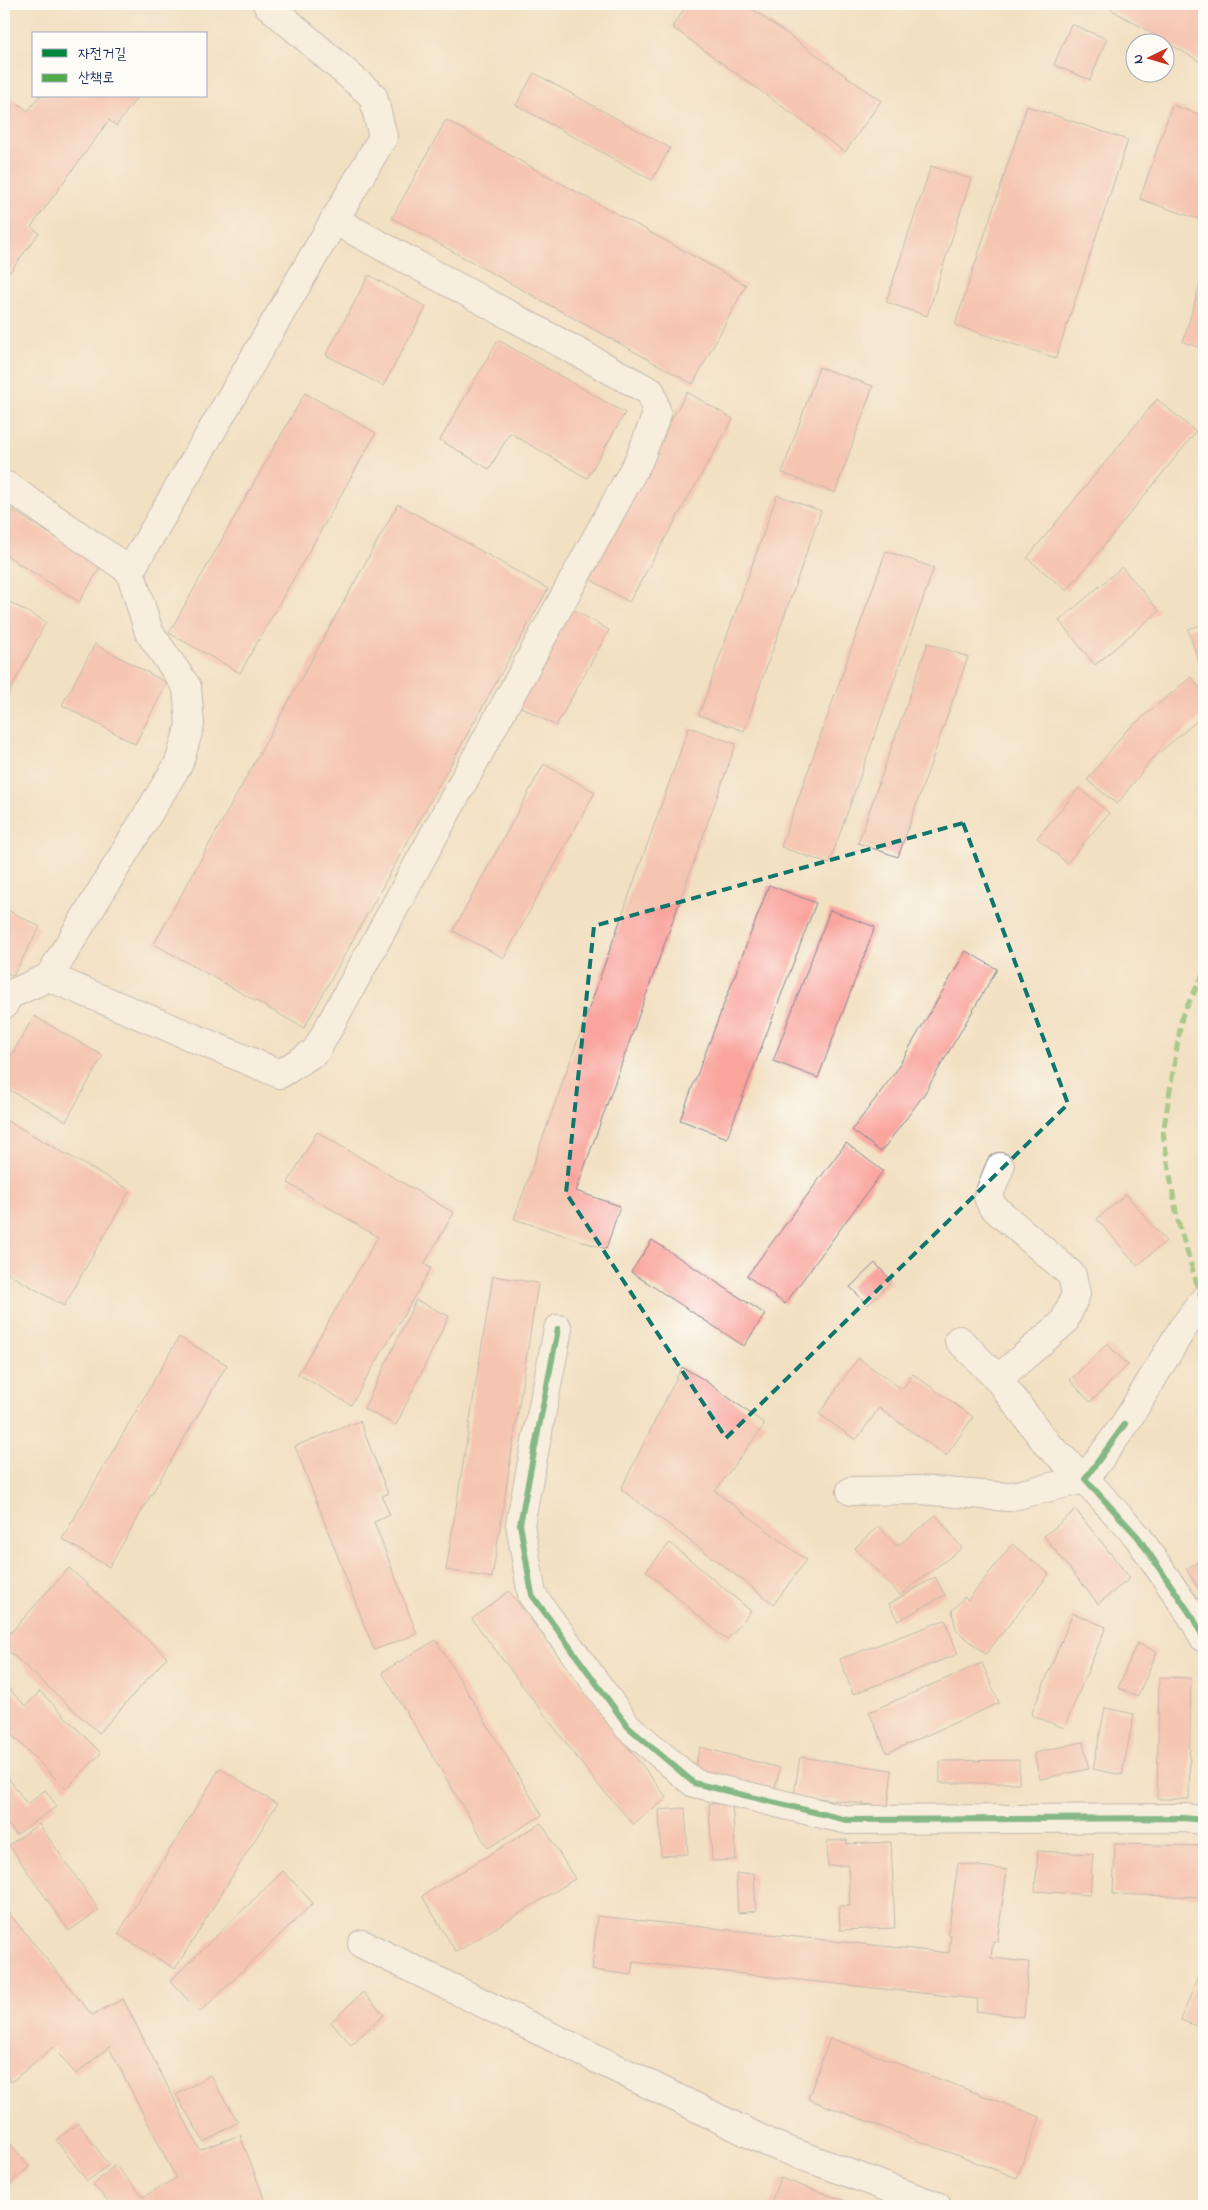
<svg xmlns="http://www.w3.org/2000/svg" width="1208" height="2210" font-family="'Indie Flower','Poor Story',sans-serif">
<rect width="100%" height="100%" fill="#fdfcf7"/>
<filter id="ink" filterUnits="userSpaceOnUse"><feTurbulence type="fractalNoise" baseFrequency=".02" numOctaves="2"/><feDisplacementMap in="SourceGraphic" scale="10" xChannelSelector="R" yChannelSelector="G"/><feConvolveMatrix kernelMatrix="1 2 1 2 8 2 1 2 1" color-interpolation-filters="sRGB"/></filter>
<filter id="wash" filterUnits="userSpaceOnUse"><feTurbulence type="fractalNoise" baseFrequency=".0096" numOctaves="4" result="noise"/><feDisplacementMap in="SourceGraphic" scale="20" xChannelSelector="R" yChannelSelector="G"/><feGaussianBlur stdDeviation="1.12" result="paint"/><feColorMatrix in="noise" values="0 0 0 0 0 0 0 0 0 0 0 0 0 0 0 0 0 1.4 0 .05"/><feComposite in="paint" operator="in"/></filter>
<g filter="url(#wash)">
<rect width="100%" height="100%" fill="#f2e0c2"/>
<g id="blocks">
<g fill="#f9a49d">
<path d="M 688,4 L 745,4 L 881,101 L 845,152 L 672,27 Z"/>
<path d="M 1102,4 L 1189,4 L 1204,13 L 1204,64 Z"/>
<path d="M 1071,24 L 1107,39 L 1090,80 L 1054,65 Z"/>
<path d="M 534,73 L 670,148 L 652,180 L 516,105 Z"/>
<path d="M 39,96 L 138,96 L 116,126 L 109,120 L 31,227 L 39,233 L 10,272 L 4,268 L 4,111 L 12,99 L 28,111 Z"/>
<path d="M 1172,105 L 1204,116 L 1204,221 L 1140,199 Z"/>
<path d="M 1027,106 L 1128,140 L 1056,358 L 955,325 Z"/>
<path d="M 446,120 L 746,285 L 693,384 L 392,218 Z"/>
<path d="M 931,166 L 971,179 L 927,316 L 886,302 Z"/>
<path d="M 1204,270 L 1204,349 L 1183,342 Z"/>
<path d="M 369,275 L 426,307 L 383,386 L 326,355 Z"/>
<path d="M 498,340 L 625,413 L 587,478 L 510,433 L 489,469 L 440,440 Z"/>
<path d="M 819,367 L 873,386 L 835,493 L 782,473 Z"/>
<path d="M 687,392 L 733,419 L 629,602 L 583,575 Z"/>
<path d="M 305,393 L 376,433 L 240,673 L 169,633 Z"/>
<path d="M 1157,399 L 1196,432 L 1067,591 L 1027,558 Z"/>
<path d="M 777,495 L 821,511 L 744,731 L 699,715 Z"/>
<path d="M 398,504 L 548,589 L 304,1028 L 154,944 Z"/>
<path d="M 4,505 L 101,566 L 79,602 L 4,554 Z"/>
<path d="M 886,551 L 934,568 L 829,864 L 781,847 Z"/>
<path d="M 1122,567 L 1159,611 L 1095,665 L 1059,621 Z"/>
<path d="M 4,599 L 46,622 L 4,702 Z"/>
<path d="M 567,606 L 609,630 L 556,726 L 514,703 Z"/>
<path d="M 1204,624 L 1204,678 L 1188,629 Z"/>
<path d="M 928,643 L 968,657 L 898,857 L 858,843 Z"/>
<path d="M 95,644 L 167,683 L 135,744 L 62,705 Z"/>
<path d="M 1191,677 L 1204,693 L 1204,715 L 1153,758 L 1117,804 L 1087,780 L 1126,731 Z"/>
<path d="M 689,727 L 736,744 L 576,1191 L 620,1206 L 606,1249 L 514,1219 Z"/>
<path d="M 544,764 L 595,792 L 504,958 L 453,931 Z"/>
<path d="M 1079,788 L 1109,813 L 1067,863 L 1037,838 Z"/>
<path d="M 769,885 L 816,903 L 727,1138 L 680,1120 Z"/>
<path d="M 4,908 L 40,927 L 13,976 L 4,971 Z"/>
<path d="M 830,910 L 875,927 L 818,1078 L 773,1061 Z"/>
<path d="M 966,951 L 997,969 L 923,1096 L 881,1152 L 852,1130 L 894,1074 Z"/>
<path d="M 34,1016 L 103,1056 L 66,1121 L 4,1087 L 4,1068 Z"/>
<path d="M 4,1119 L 130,1190 L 64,1306 L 4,1271 Z"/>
<path d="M 317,1132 L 454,1213 L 424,1264 L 431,1268 L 351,1405 L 298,1374 L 378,1237 L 288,1183 Z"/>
<path d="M 846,1143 L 883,1171 L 785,1304 L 747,1276 Z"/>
<path d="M 1126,1194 L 1166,1241 L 1137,1266 L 1097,1219 Z"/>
<path d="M 652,1240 L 765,1314 L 744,1346 L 631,1272 Z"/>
<path d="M 875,1263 L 892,1281 L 868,1305 L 850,1287 Z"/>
<path d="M 493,1276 L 538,1283 L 492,1578 L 446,1570 Z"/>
<path d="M 416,1300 L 449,1316 L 396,1425 L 364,1409 Z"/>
<path d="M 179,1337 L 227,1365 L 109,1567 L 62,1539 Z"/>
<path d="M 1107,1344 L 1128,1365 L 1090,1402 L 1070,1380 Z"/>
<path d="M 858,1358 L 902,1389 L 913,1374 L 973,1417 L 946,1456 L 879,1408 L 856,1440 L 819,1414 Z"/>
<path d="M 682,1367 L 703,1379 L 765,1424 L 715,1491 L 806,1560 L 774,1604 L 621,1489 Z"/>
<path d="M 360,1421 L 388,1494 L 382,1496 L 390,1515 L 374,1522 L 417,1634 L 374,1650 L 295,1446 Z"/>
<path d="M 1076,1510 L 1130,1578 L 1098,1604 L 1044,1536 Z"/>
<path d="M 936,1515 L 962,1548 L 900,1595 L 855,1548 L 878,1526 L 897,1546 Z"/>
<path d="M 670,1543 L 751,1611 L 727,1640 L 646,1571 Z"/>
<path d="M 1012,1544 L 1049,1574 L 986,1654 L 956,1630 L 952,1611 L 964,1597 L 968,1600 Z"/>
<path d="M 1204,1558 L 1204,1597 L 1186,1569 Z"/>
<path d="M 69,1568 L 167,1657 L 99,1733 L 4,1647 L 4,1640 Z"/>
<path d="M 935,1577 L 945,1595 L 898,1621 L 889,1604 Z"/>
<path d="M 509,1591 L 667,1798 L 633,1824 L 594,1780 L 472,1619 Z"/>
<path d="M 1073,1613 L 1106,1627 L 1064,1728 L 1031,1715 Z"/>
<path d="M 945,1620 L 958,1654 L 853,1694 L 840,1659 Z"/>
<path d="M 436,1640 L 542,1815 L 488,1848 L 382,1672 Z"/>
<path d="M 1137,1643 L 1157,1652 L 1138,1696 L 1118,1688 Z"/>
<path d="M 982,1663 L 999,1703 L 887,1753 L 869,1712 Z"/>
<path d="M 1159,1677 L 1191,1678 L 1189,1799 L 1157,1799 Z"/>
<path d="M 4,1684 L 26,1706 L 40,1691 L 101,1753 L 66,1789 L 4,1727 Z"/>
<path d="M 1105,1708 L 1134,1714 L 1122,1775 L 1093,1769 Z"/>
<path d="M 1083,1742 L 1089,1769 L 1040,1779 L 1034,1753 Z"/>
<path d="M 700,1747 L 780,1768 L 773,1795 L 693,1774 Z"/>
<path d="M 800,1757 L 892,1770 L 888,1807 L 794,1795 Z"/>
<path d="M 1019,1760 L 1019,1783 L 940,1783 L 940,1761 Z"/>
<path d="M 220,1768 L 277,1804 L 175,1969 L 118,1934 Z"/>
<path d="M 4,1772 L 27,1804 L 45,1790 L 57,1806 L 16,1835 L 4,1819 Z"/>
<path d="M 732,1803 L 736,1860 L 712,1861 L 709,1804 Z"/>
<path d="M 685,1808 L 688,1854 L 661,1856 L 659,1810 Z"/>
<path d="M 541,1823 L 575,1879 L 456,1952 L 422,1896 Z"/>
<path d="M 39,1824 L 99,1910 L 69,1931 L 9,1845 Z"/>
<path d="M 847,1840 L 847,1844 L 891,1842 L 895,1928 L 840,1930 L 839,1906 L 850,1906 L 848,1865 L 828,1866 L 827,1841 Z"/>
<path d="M 1115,1844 L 1203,1846 L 1201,1897 L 1113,1894 Z"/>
<path d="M 1038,1851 L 1093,1854 L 1090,1895 L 1035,1891 Z"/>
<path d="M 958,1863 L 1007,1870 L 997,1942 L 993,1941 L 991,1958 L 1029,1962 L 1024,2017 L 976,2011 L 978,1999 L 865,1987 L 633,1962 L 632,1975 L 592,1970 L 597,1916 L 949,1953 L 951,1935 L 948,1934 Z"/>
<path d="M 283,1871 L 313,1903 L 200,2012 L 170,1981 Z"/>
<path d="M 754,1873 L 756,1911 L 738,1913 L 736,1874 Z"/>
<path d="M 4,1907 L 92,2015 L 123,1999 L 200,2150 L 240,2135 L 267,2206 L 113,2206 L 93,2185 L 115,2165 L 143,2197 L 176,2178 L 109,2047 L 76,2074 L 53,2047 L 11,2082 L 4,2073 Z"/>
<path d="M 1199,1973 L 1204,1975 L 1204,2029 L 1181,2020 Z"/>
<path d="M 363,1992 L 384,2015 L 351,2045 L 331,2022 Z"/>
<path d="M 830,2038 L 1040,2117 L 1017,2178 L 808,2099 Z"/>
<path d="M 210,2075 L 238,2122 L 204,2142 L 176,2095 Z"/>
<path d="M 78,2123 L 109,2165 L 87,2181 L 56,2140 Z"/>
<path d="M 4,2136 L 29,2167 L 4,2189 Z"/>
<path d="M 780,2178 L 860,2206 L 770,2206 Z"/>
</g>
</g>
</g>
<g filter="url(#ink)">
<use href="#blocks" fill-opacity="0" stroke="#868890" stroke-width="1"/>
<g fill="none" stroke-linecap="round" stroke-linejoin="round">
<g stroke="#868890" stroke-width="30">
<g id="minor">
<path d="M 130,571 L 383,137 L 373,96 L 267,4"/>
<path d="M 49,977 L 280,1074 L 316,1051 L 639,460 L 657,414 L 651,392 L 334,220"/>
<path d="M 4,1005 L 9,995 L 49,977 L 179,763 L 190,725 L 187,687 L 149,632 L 130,571 L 7,486"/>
<path d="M 1204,1300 L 1182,1329 L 1125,1424 L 1085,1479 L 1138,1537 L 1193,1618 L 1204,1638"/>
<path d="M 558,1329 L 520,1524 L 532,1595 L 628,1727 L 694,1783 L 847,1820 L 1183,1818 L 1204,1820"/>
<path d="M 959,1340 L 998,1379 L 1047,1444 L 1085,1479"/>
<path d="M 998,1379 L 1064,1322 L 1076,1294 L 1072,1275 L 992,1206 L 988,1197 L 1000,1167"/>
<path d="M 851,1491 L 920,1490 L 1008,1497 L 1085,1479"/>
<path d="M 362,1944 L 771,2144 L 937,2206"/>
</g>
</g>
<use href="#minor" stroke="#fff" stroke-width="28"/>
<path stroke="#52ab49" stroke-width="5" stroke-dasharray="10 5" stroke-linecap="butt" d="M 1202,1301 L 1177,1218 L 1163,1133 L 1182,1016 L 1204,973"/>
<g stroke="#fdfcf7" stroke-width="9">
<g id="cycleway">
<path d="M 558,1329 L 520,1524 L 532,1595 L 628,1727 L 694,1783 L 847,1820 L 1183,1818 L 1204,1820"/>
<path d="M 1125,1424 L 1085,1479 L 1138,1537 L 1193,1618 L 1204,1638"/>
</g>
</g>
<use href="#cycleway" stroke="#00873e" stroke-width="6"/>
</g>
</g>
<path d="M0 0H1208V2210H0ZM 963,823 L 1068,1104 L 726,1438 L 566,1193 L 594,926 Z" fill="#f2e0c2" fill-opacity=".55" fill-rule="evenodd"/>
<path fill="none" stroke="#0f766e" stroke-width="4" stroke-dasharray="10 6" stroke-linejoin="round" d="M 963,823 L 1068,1104 L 726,1438 L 566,1193 L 594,926 Z"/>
<rect width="1208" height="2210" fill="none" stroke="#fdfcf7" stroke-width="20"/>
<rect x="32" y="32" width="175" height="65" fill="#fdfcf7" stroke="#a3aaba"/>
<rect x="42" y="49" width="25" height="8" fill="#00873e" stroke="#a3aaba"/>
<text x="78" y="58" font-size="15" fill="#1b2f5e">자전거길</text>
<rect x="42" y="74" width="25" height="8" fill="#52ab49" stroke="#a3aaba"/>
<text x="78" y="82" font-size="15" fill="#1b2f5e">산책로</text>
<g transform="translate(1150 58) rotate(265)"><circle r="24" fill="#fdfcf7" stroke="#a3aaba"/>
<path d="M0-4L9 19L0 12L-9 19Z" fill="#c8321e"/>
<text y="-8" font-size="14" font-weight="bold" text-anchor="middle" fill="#1b2f5e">N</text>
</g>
</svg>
